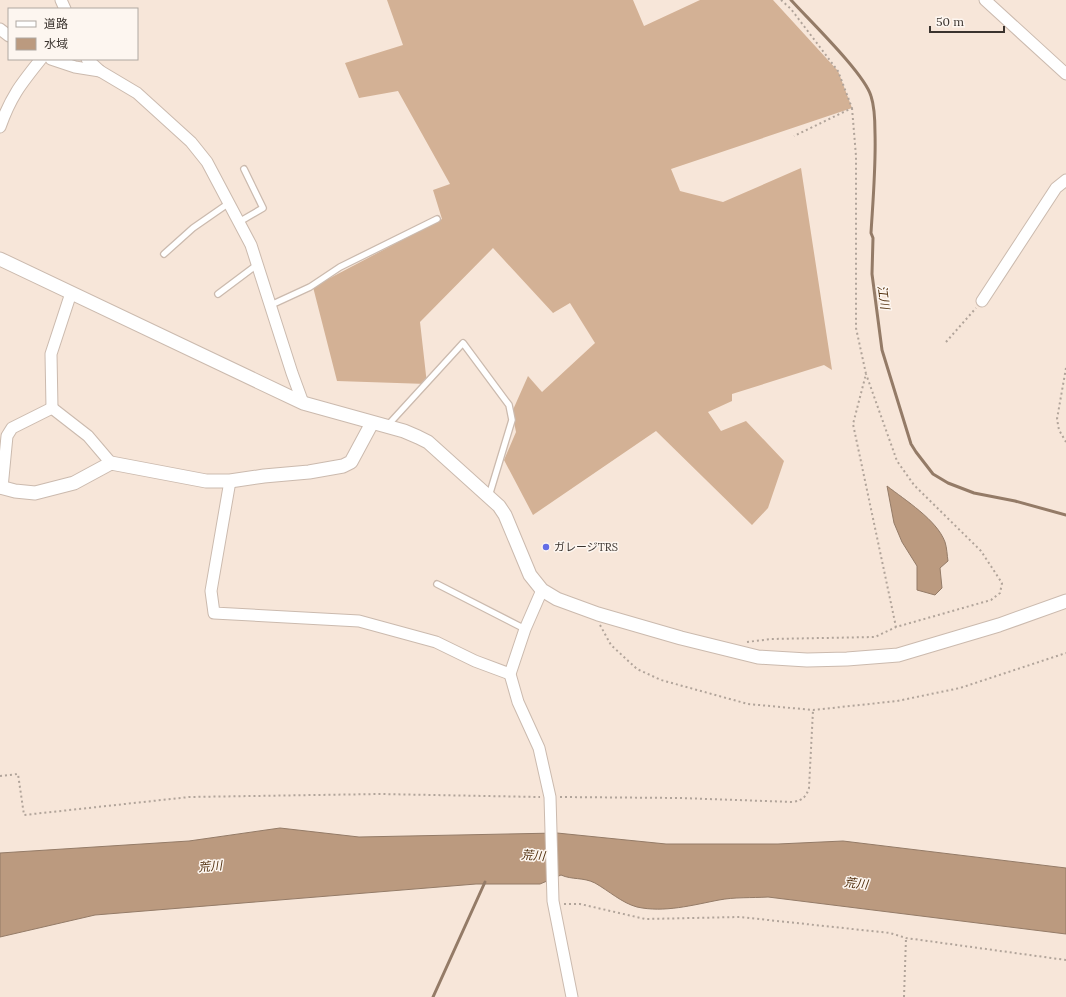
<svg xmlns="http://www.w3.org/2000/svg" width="1066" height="997" font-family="Lora,'Noto Sans JP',serif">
<rect width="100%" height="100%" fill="#f7e6d9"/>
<path fill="#d3b195" d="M 387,0 L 633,0 L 644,26 L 700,0 L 773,0 L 838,71 L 852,108 L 671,169 L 680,191 L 723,202 L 801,168 L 832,370 L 824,365 L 732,394 L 732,401 L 708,412 L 721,431 L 746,421 L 784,461 L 768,508 L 752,525 L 656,431 L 533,515 L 504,460 L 516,432 L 512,412 L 528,376 L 542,392 L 595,343 L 570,303 L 553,313 L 493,248 L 420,322 L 427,384 L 337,381 L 313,287 L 442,219 L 433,190 L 450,184 L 398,91 L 359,98 L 345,63 L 403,45 Z"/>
<g fill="#bb9a7f" stroke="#947b67">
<path d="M 887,486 C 905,500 937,520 945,542 C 947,548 947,555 948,561 L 940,568 L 942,588 L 935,595 L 917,590 L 917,566 L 902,542 L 894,523 Z"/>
<path d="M 280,828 L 359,837 L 557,833 L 666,844 L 778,844 L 843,841 L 1066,868 L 1066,934 L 768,897 C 752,898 734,897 719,900 C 693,905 664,913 637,907 C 622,903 609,891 595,883 C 583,877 572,880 561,875 L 540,884 L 476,884 L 95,915 L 0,937 L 0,853 L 189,841 Z"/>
</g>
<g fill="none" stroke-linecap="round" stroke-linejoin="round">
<g stroke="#947b67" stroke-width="3">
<path d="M 791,0 C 809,20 864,73 871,96 C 875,108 875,121 875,133 C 876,166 873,200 871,233 L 873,238 L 872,274 L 882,350 L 911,444 L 916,452 L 933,474 L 948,483 L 974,493 L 1015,501 L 1066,515"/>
<path d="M 433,997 L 485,882"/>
</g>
<g stroke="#cbbaae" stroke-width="8">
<g id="service">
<path d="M 239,222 L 263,208 L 244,169"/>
<path d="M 164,254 L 193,228 L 229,203"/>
<path d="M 218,294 L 258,264"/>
<path d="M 271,305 L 310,287 L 340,267 L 437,219"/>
<path d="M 388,425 L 463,343 L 509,405 L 512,420 L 489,496"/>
<path d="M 437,584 L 525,629"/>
</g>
</g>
<g stroke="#cbbaae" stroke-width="13">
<g id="minor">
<path d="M 61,0 L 65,9"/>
<path d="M 985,0 L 1066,74"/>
<path d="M 0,29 L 9,36"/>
<path d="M 51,59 L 75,67 L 100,71"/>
<path d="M 87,59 L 100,71 L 137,93 L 191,142 L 207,162 L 251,245 L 292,373 L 303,403"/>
<path d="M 0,127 C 11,96 21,84 41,59"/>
<path d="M 982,301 L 1056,188 L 1066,180"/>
<path d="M 52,408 L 51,354 L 71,293"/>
<path d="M 52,408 L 88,436 L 111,463"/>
<path d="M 230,481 L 211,591 L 214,613 L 359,621 L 436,642 L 475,661 L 510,674"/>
<path d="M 2,488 L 7,436 L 12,428 L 52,408"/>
<path d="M 542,590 L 525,629 L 510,674 L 518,702 L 539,748 L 550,797 L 553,901 L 572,997"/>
</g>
</g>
<g stroke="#cbbaae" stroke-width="15">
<g id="tertiary">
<path d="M 0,259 L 303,403 L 404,431 L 418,437 L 428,442 L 499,506 L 505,515 L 530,575 L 542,590 L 557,599 L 598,614 L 681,638 L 758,657 L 807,660 L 847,659 L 898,655 L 999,625 L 1066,601"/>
<path d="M 0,487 L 15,491 L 35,493 L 74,483 L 111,463 L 206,481 L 230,481 L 264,476 L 309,472 L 343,466 L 351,462 L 372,423"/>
</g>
</g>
<g stroke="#b1a49a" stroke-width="2" stroke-dasharray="2 3" stroke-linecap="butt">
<path d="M 781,0 L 791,9 L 838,71 L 852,108 L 794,136"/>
<path d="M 852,108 L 856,156 L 856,328 L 866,374 L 853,424 L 896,627"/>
<path d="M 946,342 L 976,308"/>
<path d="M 1066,368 L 1057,419 L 1059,430 L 1066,442"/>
<path d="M 600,625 L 611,645 L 637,669 L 661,680 L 748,704 L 813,710 L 897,701 L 960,688 L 1066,653"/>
<path d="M 747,642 L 771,639 L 875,637 L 896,627 L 991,600 L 1000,593 L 1002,583 L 981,551 L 914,485 L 897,461 L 866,374"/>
<path d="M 0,776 L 18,774 L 24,815 L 189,797 L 380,794 L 540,797"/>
<path d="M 560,797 L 680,798 L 793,802 C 803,800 806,797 809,788 L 813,710"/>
<path d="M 564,904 L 580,904 L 645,919 L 740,917 L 890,933 L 906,938 L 1066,960"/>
<path d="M 904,997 L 906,938"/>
</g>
<use href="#service" stroke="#fff" stroke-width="5.5"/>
<use href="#minor" stroke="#fff" stroke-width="11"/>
<use href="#tertiary" stroke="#fff" stroke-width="13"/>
</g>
<circle fill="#646de6" stroke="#fdf6f0" stroke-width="1.5" cx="546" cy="547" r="4"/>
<g text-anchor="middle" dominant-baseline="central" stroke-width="3" stroke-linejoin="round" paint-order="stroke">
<g font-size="11" fill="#3a332e" stroke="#fdf6f0" text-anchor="start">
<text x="554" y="547">ガレージTRS</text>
</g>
<g font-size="12" font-style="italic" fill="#502e0c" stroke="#fdf6f0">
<text transform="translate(884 297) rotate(82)">江川</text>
<text transform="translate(533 855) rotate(4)">荒川</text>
<text transform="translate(210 866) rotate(-5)">荒川</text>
<text transform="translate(856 883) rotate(6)">荒川</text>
</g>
</g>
<rect x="8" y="8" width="130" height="52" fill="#fdf6f0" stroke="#afa8a2"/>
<rect x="16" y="21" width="20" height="6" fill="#ffffff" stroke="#afa8a2"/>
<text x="44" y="28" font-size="12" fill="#3a332e">道路</text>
<rect x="16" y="38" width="20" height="12" fill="#bb9a7f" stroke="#afa8a2"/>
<text x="44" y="48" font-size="12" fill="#3a332e">水域</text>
<path d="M930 26v6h74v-6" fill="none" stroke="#3a332e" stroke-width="2"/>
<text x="936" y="26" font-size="12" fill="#3a332e" stroke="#fdf6f0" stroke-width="3" paint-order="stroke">50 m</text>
</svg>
